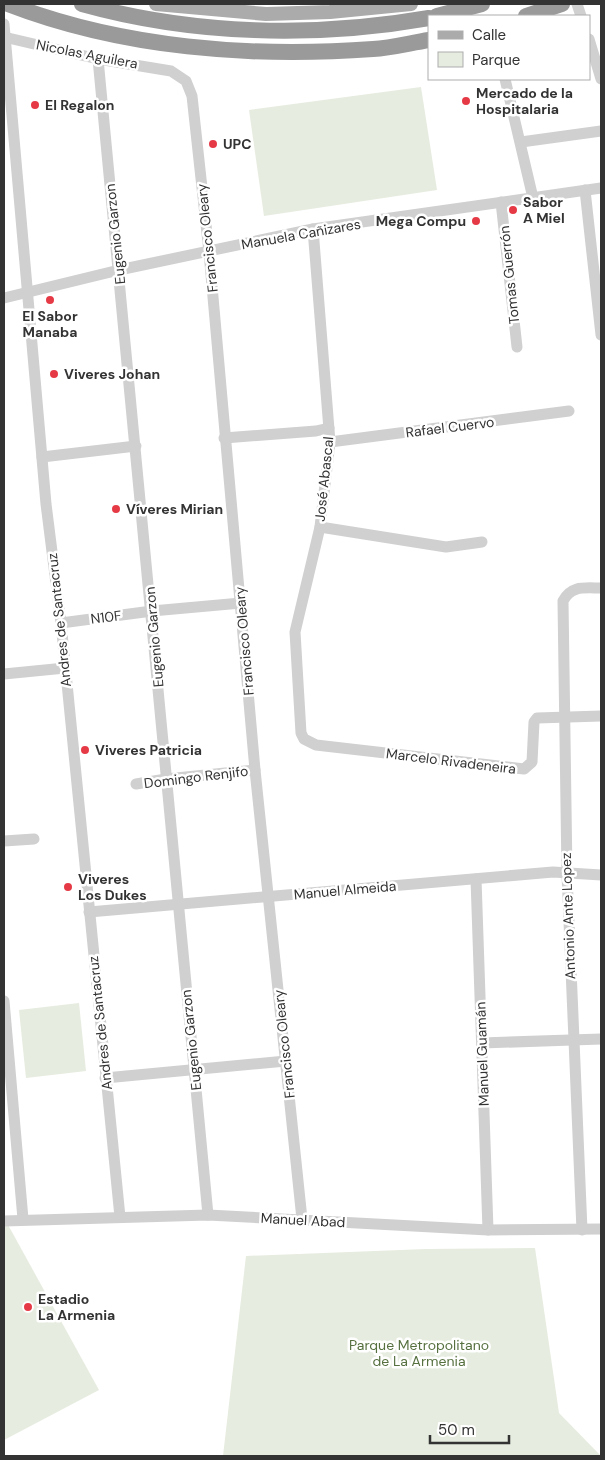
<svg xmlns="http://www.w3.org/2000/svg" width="605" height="1460" font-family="'DM Sans',sans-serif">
<rect width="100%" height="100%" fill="#fff"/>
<g fill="#e6ecdf">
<path d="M 421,87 L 437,190 L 264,216 L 249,110 Z"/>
<path d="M 79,1003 L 86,1071 L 26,1078 L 19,1010 Z"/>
<path d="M 7,1223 L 99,1390 L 4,1440 L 4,1225 Z"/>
<path d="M 535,1248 L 559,1413 L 601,1456 L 223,1456 L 246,1256 L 426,1249 Z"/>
</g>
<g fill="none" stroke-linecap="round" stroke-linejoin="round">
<g stroke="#d0d0d0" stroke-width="11">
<path d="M 577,4 L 581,16"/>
<path d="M 4,24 L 46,504 L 61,623 L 120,1217"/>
<path d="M 4,37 L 98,59 L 171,71 L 186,81 L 192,96 L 209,252 L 255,770 L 302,1219"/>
<path d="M 589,39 L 601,79"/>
<path d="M 98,59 L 208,1215"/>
<path d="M 505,79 L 533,198"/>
<path d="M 521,142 L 601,131"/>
<path d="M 585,190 L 601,335"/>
<path d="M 501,202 L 517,347"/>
<path d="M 313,229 L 330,442 L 320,527 L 295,632 L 301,733 L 304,739 L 316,745 L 524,769 L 532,762 L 534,722 L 537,718 L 601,716"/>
<path d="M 4,298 L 119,270 L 313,229 L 601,188"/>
<path d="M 224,438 L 316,431 L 329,428"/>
<path d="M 330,442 L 569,411"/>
<path d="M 42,457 L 136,446"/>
<path d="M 320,527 L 446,547 L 482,542"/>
<path d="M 61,623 L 152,611 L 241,603"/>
<path d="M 4,674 L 65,668"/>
<path d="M 136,784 L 166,779 L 255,770"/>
<path d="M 4,841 L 34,839"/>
<path d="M 476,879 L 488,1230"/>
<path d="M 89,912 L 553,872 L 601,875"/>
<path d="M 4,1001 L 23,1219"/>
<path d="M 482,1043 L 601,1039"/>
<path d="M 105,1078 L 286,1061"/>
<path d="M 4,1221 L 208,1215 L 488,1230 L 601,1229"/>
<path d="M 582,1230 L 567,874 L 563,601 C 571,585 585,588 601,588"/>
</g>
<path stroke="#ababab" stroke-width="14" d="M 156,4 L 266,14 L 330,12 L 411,4"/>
<g stroke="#9a9a9a" stroke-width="16">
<path d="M 8,4 C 122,48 251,58 373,49 C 391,48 410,43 429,40"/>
<path d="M 82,4 C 193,35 315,38 429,18"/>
<path d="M 437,16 L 482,4"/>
<path d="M 526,16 L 562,4"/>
</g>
</g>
<g fill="#e63946" stroke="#fff" stroke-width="2">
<circle cx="466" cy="101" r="5"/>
<circle cx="35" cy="105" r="5"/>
<circle cx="213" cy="144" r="5"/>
<circle cx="513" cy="210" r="5"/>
<circle cx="476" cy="221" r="5"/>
<circle cx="50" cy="300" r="5"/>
<circle cx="54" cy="374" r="5"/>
<circle cx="116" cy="509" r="5"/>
<circle cx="85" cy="750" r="5"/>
<circle cx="68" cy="887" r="5"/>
<circle cx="28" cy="1307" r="5"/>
</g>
<g text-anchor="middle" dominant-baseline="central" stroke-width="5" stroke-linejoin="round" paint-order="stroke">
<g font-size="14" fill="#333" stroke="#fff">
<text transform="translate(87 54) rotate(11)">Nicolas Aguilera</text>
<text transform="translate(115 234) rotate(-96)">Eugenio Garzon</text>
<text transform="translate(301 234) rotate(-10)">Manuela Cañizares</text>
<text transform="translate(207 238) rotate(-96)">Francisco Oleary</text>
<text transform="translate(509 275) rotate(-96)">Tomas Guerrón</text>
<text transform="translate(450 427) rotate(-7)">Rafael Cuervo</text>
<text transform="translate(324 479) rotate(-84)">José Abascal</text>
<text transform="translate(106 617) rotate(-7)">N10F</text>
<text transform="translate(59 620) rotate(-96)">Andres de Santacruz</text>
<text transform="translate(154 637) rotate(-95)">Eugenio Garzon</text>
<text transform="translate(244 641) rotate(-95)">Francisco Oleary</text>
<text transform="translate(451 761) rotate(7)">Marcelo Rivadeneira</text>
<text transform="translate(196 777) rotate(-7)">Domingo Renjifo</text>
<text transform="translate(345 890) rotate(-5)">Manuel Almeida</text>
<text transform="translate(568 916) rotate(-92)">Antonio Ante Lopez</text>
<text transform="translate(100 1023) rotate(-96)">Andres de Santacruz</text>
<text transform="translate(191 1040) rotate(-96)">Eugenio Garzon</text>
<text transform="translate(284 1044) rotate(-96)">Francisco Oleary</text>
<text transform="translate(482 1054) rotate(-92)">Manuel Guamán</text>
<text transform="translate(303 1220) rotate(3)">Manuel Abad</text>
</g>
<g font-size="14" font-weight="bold" fill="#333" stroke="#fff" text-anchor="start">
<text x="476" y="93">Mercado de la<tspan x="476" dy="16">Hospitalaria</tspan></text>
<text x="45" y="105">El Regalon</text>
<text x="223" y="144">UPC</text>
<text x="523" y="202">Sabor<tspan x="523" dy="16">A Miel</tspan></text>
<text x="466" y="221" text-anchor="end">Mega Compu</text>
<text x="50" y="316" text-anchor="middle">El Sabor<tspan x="50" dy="16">Manaba</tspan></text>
<text x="64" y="374">Viveres Johan</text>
<text x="126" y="509">Víveres Mirian</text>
<text x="95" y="750">Viveres Patricia</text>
<text x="78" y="879">Viveres<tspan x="78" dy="16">Los Dukes</tspan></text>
<text x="38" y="1299">Estadio<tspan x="38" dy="16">La Armenia</tspan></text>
</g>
<g font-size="14" fill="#56703f" stroke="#fff">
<text x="419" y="1345">Parque Metropolitano<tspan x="419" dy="16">de La Armenia</tspan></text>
</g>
</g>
<rect width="605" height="1460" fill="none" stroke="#333333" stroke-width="10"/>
<rect x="428" y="15" width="162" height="65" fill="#ffffff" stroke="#adadad"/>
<rect x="438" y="31" width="25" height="8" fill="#ababab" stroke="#adadad"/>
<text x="472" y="40" font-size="15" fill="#333333">Calle</text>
<rect x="438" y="52" width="25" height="15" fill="#e6ecdf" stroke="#adadad"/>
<text x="472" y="65" font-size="15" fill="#333333">Parque</text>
<path d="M430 1435v8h79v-8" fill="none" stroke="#333333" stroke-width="2.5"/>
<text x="438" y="1435" font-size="15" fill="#333333" stroke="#ffffff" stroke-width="4" paint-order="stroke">50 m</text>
</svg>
